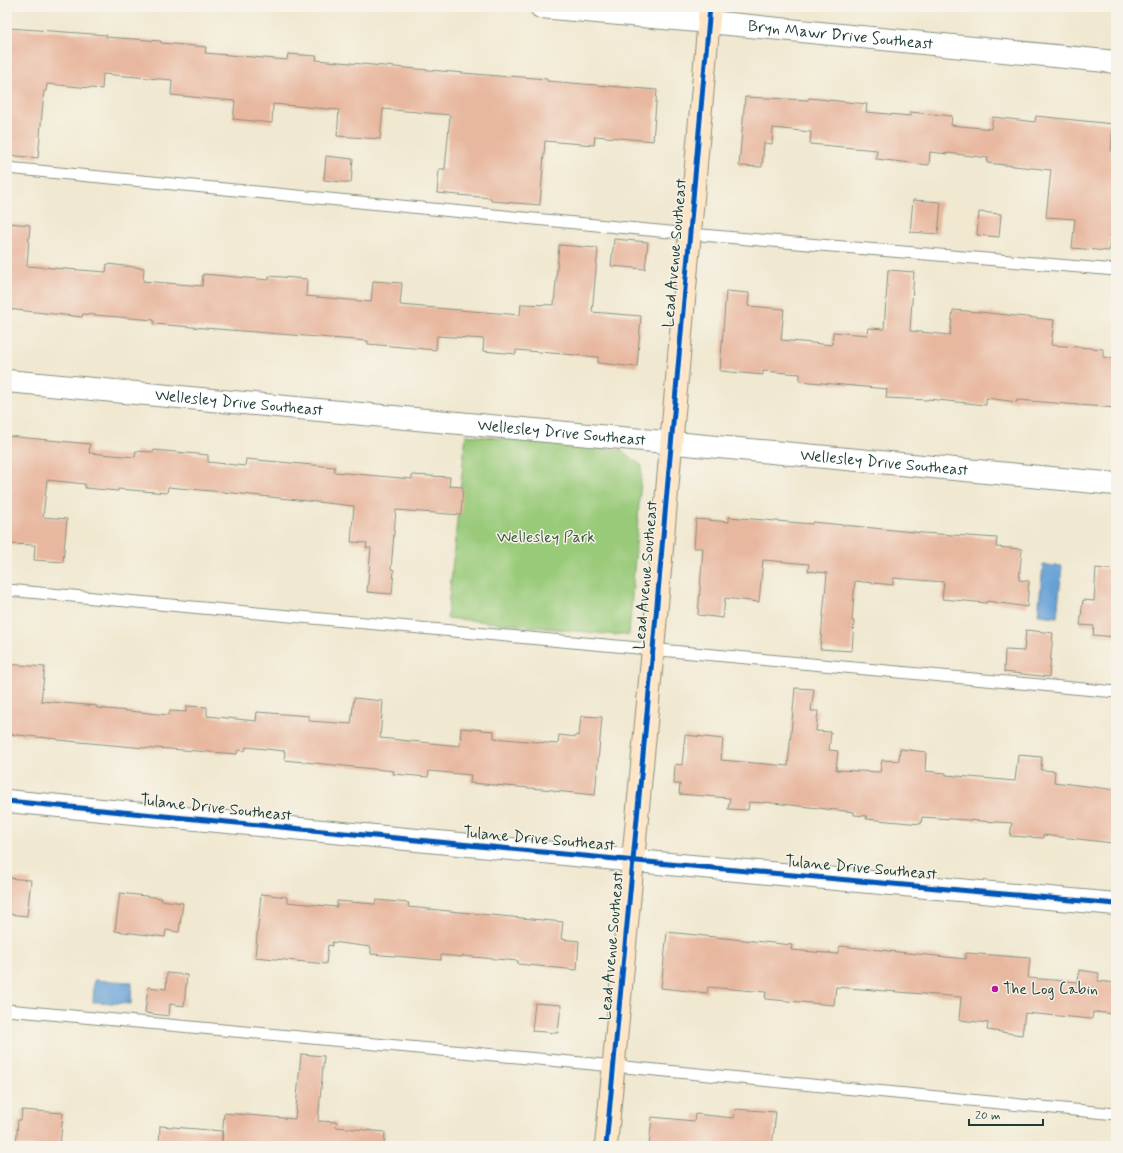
<svg xmlns="http://www.w3.org/2000/svg" width="1123" height="1153" font-family="Mynerve,sans-serif">
<rect width="100%" height="100%" fill="#f7f3e8"/>
<filter id="ink" filterUnits="userSpaceOnUse"><feTurbulence type="fractalNoise" baseFrequency=".025" numOctaves="2"/><feDisplacementMap in="SourceGraphic" scale="8" xChannelSelector="R" yChannelSelector="G"/><feConvolveMatrix kernelMatrix="1 2 1 2 8 2 1 2 1" color-interpolation-filters="sRGB"/></filter>
<filter id="wash" filterUnits="userSpaceOnUse"><feTurbulence type="fractalNoise" baseFrequency=".012" numOctaves="4" result="noise"/><feDisplacementMap in="SourceGraphic" scale="16" xChannelSelector="R" yChannelSelector="G"/><feGaussianBlur stdDeviation="0.9" result="paint"/><feColorMatrix in="noise" values="0 0 0 0 0 0 0 0 0 0 0 0 0 0 0 0 0 1.4 0 .05"/><feComposite in="paint" operator="in"/></filter>
<g filter="url(#wash)">
<rect width="100%" height="100%" fill="#f0e8d0"/>
<path fill="#99ca79" stroke="#5c8456" d="M 466,435 L 621,450 L 642,466 L 629,635 L 617,634 L 616,635 L 447,618 Z"/>
<g fill="#66a1d6" stroke="#426f85">
<path d="M 1043,565 L 1062,566 L 1057,617 L 1038,615 Z"/>
<path d="M 94,980 L 132,982 L 131,1004 L 93,1002 Z"/>
</g>
<g id="blocks">
<g fill="#e8b79f">
<path d="M 9,28 L 107,35 L 106,37 L 161,41 L 161,43 L 206,47 L 205,53 L 287,60 L 288,54 L 317,56 L 316,60 L 509,77 L 509,76 L 547,79 L 547,81 L 657,90 L 653,141 L 595,136 L 594,145 L 545,141 L 540,205 L 491,201 L 491,198 L 437,193 L 439,169 L 445,169 L 450,115 L 383,109 L 380,139 L 337,136 L 339,110 L 273,104 L 272,123 L 233,119 L 235,101 L 171,95 L 172,80 L 103,74 L 102,89 L 47,84 L 46,91 L 44,91 L 38,158 L 7,155 L 7,54 Z"/>
<path d="M 745,97 L 808,100 L 809,98 L 867,104 L 866,112 L 910,116 L 910,112 L 952,116 L 951,125 L 991,129 L 993,117 L 1035,122 L 1036,116 L 1113,124 L 1111,152 L 1114,152 L 1112,172 L 1116,172 L 1114,210 L 1116,210 L 1116,235 L 1110,235 L 1109,251 L 1072,248 L 1075,219 L 1046,217 L 1051,170 L 987,163 L 988,158 L 948,153 L 948,154 L 930,152 L 929,165 L 876,159 L 877,150 L 810,144 L 811,132 L 773,128 L 772,144 L 764,143 L 762,167 L 739,166 Z"/>
<path d="M 326,156 L 353,159 L 351,183 L 324,180 Z"/>
<path d="M 913,200 L 941,202 L 938,234 L 910,232 Z"/>
<path d="M 979,212 L 1001,214 L 999,237 L 977,235 Z"/>
<path d="M 7,223 L 30,225 L 27,266 L 106,272 L 107,264 L 144,268 L 143,281 L 202,286 L 203,274 L 269,280 L 269,276 L 307,279 L 306,296 L 371,302 L 373,281 L 402,283 L 400,305 L 520,315 L 521,304 L 554,305 L 559,245 L 598,248 L 592,312 L 641,316 L 637,367 L 598,363 L 598,357 L 516,350 L 516,354 L 483,351 L 484,339 L 437,336 L 436,350 L 368,344 L 368,341 L 154,324 L 154,320 L 83,314 L 82,317 L 7,309 Z"/>
<path d="M 614,239 L 648,242 L 645,269 L 611,266 Z"/>
<path d="M 888,270 L 914,272 L 910,331 L 950,335 L 953,310 L 979,312 L 1054,320 L 1051,345 L 1103,349 L 1103,357 L 1116,359 L 1116,408 L 1017,400 L 1017,402 L 986,398 L 986,405 L 928,399 L 928,400 L 886,398 L 887,389 L 800,381 L 800,374 L 763,371 L 763,375 L 720,371 L 726,291 L 749,293 L 748,306 L 784,309 L 781,340 L 832,345 L 833,332 L 867,335 L 868,328 L 884,329 Z"/>
<path d="M 7,436 L 90,444 L 89,453 L 135,457 L 136,451 L 154,452 L 154,450 L 208,455 L 208,462 L 245,466 L 246,459 L 335,467 L 334,472 L 412,479 L 412,475 L 450,477 L 449,486 L 463,487 L 461,515 L 396,510 L 391,569 L 394,570 L 392,594 L 367,592 L 371,548 L 366,548 L 367,543 L 351,542 L 354,506 L 223,492 L 168,487 L 167,493 L 118,489 L 118,491 L 85,488 L 85,484 L 47,480 L 43,517 L 67,519 L 63,562 L 34,560 L 35,545 L 7,544 Z"/>
<path d="M 729,517 L 812,524 L 813,522 L 923,533 L 997,538 L 996,547 L 1022,549 L 1019,580 L 1029,581 L 1027,607 L 987,601 L 987,603 L 942,599 L 944,582 L 893,578 L 893,585 L 855,581 L 852,621 L 854,621 L 852,651 L 820,649 L 827,573 L 808,571 L 809,564 L 763,560 L 759,602 L 725,598 L 723,618 L 698,615 L 703,548 L 694,548 L 696,519 L 729,522 Z"/>
<path d="M 1096,568 L 1116,570 L 1116,637 L 1093,635 L 1094,626 L 1080,625 L 1083,600 L 1094,601 Z"/>
<path d="M 1026,630 L 1053,633 L 1049,677 L 1004,672 L 1005,650 L 1024,651 Z"/>
<path d="M 7,664 L 45,667 L 41,701 L 97,706 L 97,708 L 169,715 L 170,711 L 186,712 L 186,706 L 207,707 L 207,716 L 256,721 L 257,712 L 309,716 L 309,721 L 351,724 L 354,698 L 383,701 L 380,738 L 460,746 L 461,728 L 494,731 L 494,738 L 558,744 L 559,735 L 576,737 L 576,735 L 579,735 L 581,716 L 602,717 L 595,795 L 554,791 L 554,790 L 470,783 L 471,775 L 429,771 L 428,777 L 393,774 L 394,771 L 284,760 L 285,751 L 246,747 L 245,751 L 238,750 L 237,754 L 156,748 L 155,749 L 58,740 L 58,739 L 7,734 Z"/>
<path d="M 795,688 L 814,689 L 811,711 L 818,711 L 816,731 L 831,732 L 829,750 L 838,751 L 836,770 L 880,772 L 882,760 L 899,761 L 900,749 L 926,752 L 925,771 L 946,773 L 946,775 L 1015,781 L 1018,755 L 1042,757 L 1041,770 L 1055,771 L 1054,782 L 1116,790 L 1116,810 L 1113,843 L 1043,835 L 1043,838 L 1010,836 L 1012,823 L 922,817 L 921,824 L 866,819 L 867,816 L 854,815 L 854,812 L 764,802 L 764,803 L 749,802 L 748,810 L 728,809 L 730,798 L 679,794 L 680,784 L 674,784 L 675,764 L 682,765 L 685,735 L 723,739 L 721,760 L 788,766 Z"/>
<path d="M 7,878 L 31,880 L 27,916 L 7,914 Z"/>
<path d="M 120,893 L 162,898 L 161,900 L 183,903 L 179,932 L 166,930 L 165,937 L 115,931 Z"/>
<path d="M 261,894 L 287,897 L 287,902 L 337,907 L 337,901 L 375,904 L 376,900 L 409,903 L 408,907 L 563,922 L 561,939 L 579,941 L 577,970 L 518,964 L 518,961 L 462,956 L 462,957 L 441,955 L 441,960 L 371,954 L 371,947 L 332,942 L 332,946 L 328,945 L 326,964 L 255,957 Z"/>
<path d="M 667,932 L 792,945 L 791,950 L 837,954 L 840,946 L 966,959 L 966,953 L 1030,958 L 1028,978 L 1078,982 L 1079,970 L 1099,973 L 1098,981 L 1116,983 L 1116,1014 L 1093,1012 L 1092,1019 L 1025,1013 L 1022,1035 L 987,1030 L 988,1023 L 959,1020 L 961,997 L 836,987 L 834,1005 L 765,999 L 766,992 L 708,987 L 707,993 L 661,988 Z"/>
<path d="M 167,973 L 187,975 L 184,1006 L 170,1004 L 169,1016 L 145,1013 L 148,987 L 166,989 Z"/>
<path d="M 535,1003 L 561,1005 L 558,1033 L 532,1031 Z"/>
<path d="M 301,1054 L 324,1056 L 318,1121 L 337,1122 L 336,1127 L 385,1132 L 384,1146 L 159,1146 L 160,1126 L 222,1131 L 222,1141 L 224,1113 L 295,1119 Z"/>
<path d="M 735,1109 L 776,1112 L 772,1146 L 649,1146 L 652,1117 L 694,1121 L 695,1114 L 734,1118 Z"/>
<path d="M 22,1110 L 63,1113 L 60,1146 L 16,1146 L 18,1120 L 21,1120 Z"/>
</g>
</g>
</g>
<g filter="url(#ink)">
<use href="#blocks" fill-opacity="0" stroke="#889282" stroke-width="1"/>
<g fill="none" stroke-linecap="round" stroke-linejoin="round">
<g stroke="#889282" stroke-width="13">
<g id="lane">
<path d="M 7,168 L 690,234 L 1116,270"/>
<path d="M 7,590 L 1116,692"/>
<path d="M 7,1010 L 614,1066 L 1116,1114"/>
</g>
</g>
<g stroke="#889282" stroke-width="24">
<g id="street">
<path id="s1" d="M 541,7 L 709,22 L 1116,62"/>
<path id="s2" d="M 7,381 L 1116,484"/>
<path d="M 7,801 L 658,863 L 1116,904"/>
</g>
</g>
<g stroke="#889282" stroke-width="24">
<path id="secondary" d="M 606,1146 L 653,649 L 710,7"/>
</g>
<use href="#lane" stroke="#fff" stroke-width="11"/>
<use href="#street" stroke="#fff" stroke-width="22"/>
<use href="#secondary" stroke="#fde5c5" stroke-width="22"/>
<g stroke="#f7f3e8" stroke-width="8">
<g id="cycleway">
<path d="M 7,801 L 658,863 L 1116,904"/>
<path d="M 606,1146 L 653,649 L 710,7"/>
</g>
</g>
<use href="#cycleway" stroke="#0057b8" stroke-width="5"/>
</g>
</g>
<circle fill="#b5179e" stroke="#f7f3e8" stroke-width="1.5" cx="995" cy="989" r="4"/>
<g text-anchor="middle" dominant-baseline="central" stroke-width="3" stroke-linejoin="round" paint-order="stroke">
<g font-size="16" fill="#1f3d34" stroke="#f7f3e8">
<text stroke="none"><textPath href="#s1" startOffset="301">Bryn Mawr Drive Southeast</textPath></text>
<text transform="translate(675 253) rotate(-85)">Lead Avenue Southeast</text>
<text stroke="none"><textPath href="#s2" startOffset="233">Wellesley Drive Southeast</textPath></text>
<text stroke="none"><textPath href="#s2" startOffset="557">Wellesley Drive Southeast</textPath></text>
<text stroke="none"><textPath href="#s2" startOffset="881">Wellesley Drive Southeast</textPath></text>
<text transform="translate(646 575) rotate(-85)">Lead Avenue Southeast</text>
<text transform="translate(216 808) rotate(6)">Tulane Drive Southeast</text>
<text transform="translate(539 839) rotate(5)">Tulane Drive Southeast</text>
<text transform="translate(861 868) rotate(5)">Tulane Drive Southeast</text>
<text transform="translate(612 946) rotate(-85)">Lead Avenue Southeast</text>
</g>
<g font-size="16" fill="#375942" stroke="#f7f3e8">
<text x="546" y="537">Wellesley Park</text>
</g>
<g font-size="16" fill="#1f3d34" stroke="#f7f3e8" text-anchor="start">
<text x="1003" y="989">The Log Cabin</text>
</g>
</g>
<rect width="1123" height="1153" fill="none" stroke="#f7f3e8" stroke-width="24"/>
<path d="M969 1119v6h74v-6" fill="none" stroke="#1f3d34" stroke-width="2"/>
<text x="975" y="1119" font-size="12" fill="#1f3d34" stroke="#f7f3e8" stroke-width="3" paint-order="stroke">20 m</text>
</svg>
